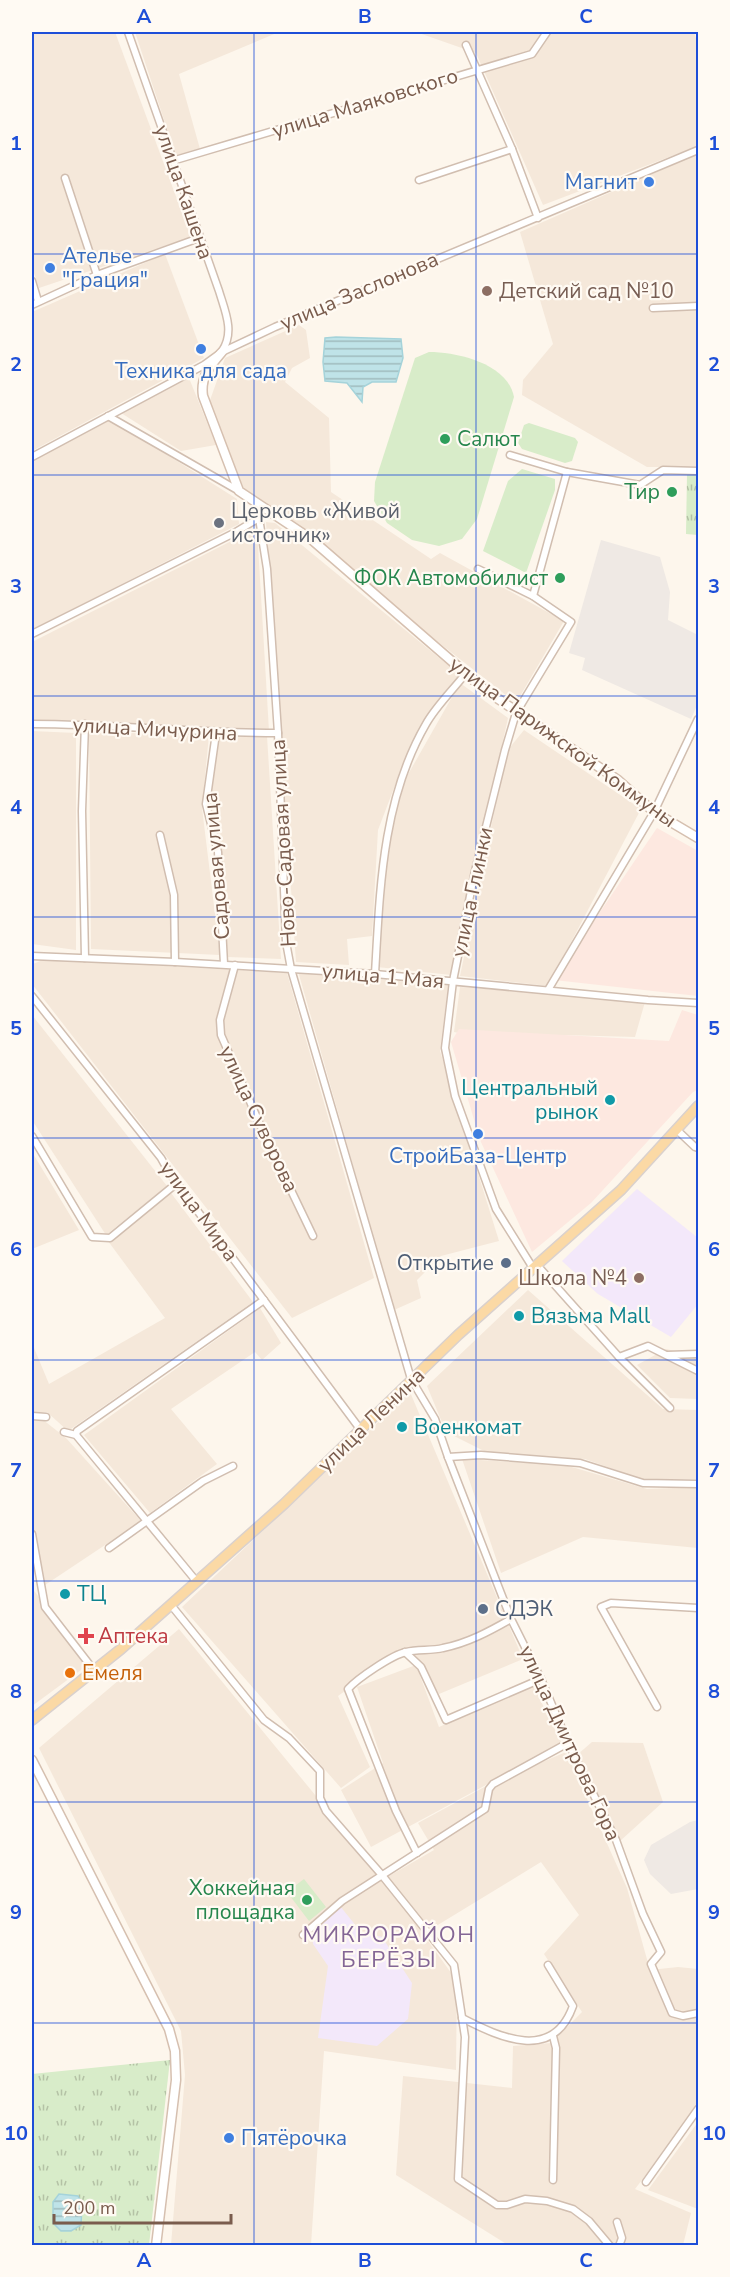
<svg xmlns="http://www.w3.org/2000/svg" width="730" height="2277" font-family="'Nunito Sans',sans-serif">
<defs>
<pattern id="park-tufts" width="24" height="20" patternUnits="userSpaceOnUse" patternTransform="scale(1.5)"><rect width="24" height="20" fill="#d8ecc9"/><path d="M3 7l-1-3M5 7V3M7 7l1-3M15 17l-1-3M17 17v-4M19 17l1-3" fill="none" stroke="#b4c2a5"/></pattern>
<pattern id="water-rules" width="6" height="5" patternUnits="userSpaceOnUse" patternTransform="scale(1.5)"><rect width="6" height="5" fill="#bfe3e8"/><path d="M0 2.5h6" fill="none" stroke="#a0bbbe"/></pattern>
</defs>
<rect width="100%" height="100%" fill="#fdf6ec"/>
<g fill="#f5e8da">
<path d="M 32,32 L 115,32 L 191,237 L 39,288 L 32,267 Z"/>
<path d="M 135,32 L 279,32 L 179,74 L 200,149 L 176,156 Z"/>
<path d="M 416,32 L 694,32 L 698,45 L 698,146 L 543,205 L 476,53 Z"/>
<path d="M 698,154 L 698,467 L 647,467 L 522,395 L 523,380 L 553,344 L 520,232 Z"/>
<path d="M 165,254 L 204,358 L 32,451 L 32,312 Z"/>
<path d="M 299,325 L 306,330 L 310,358 L 292,368 L 285,382 L 329,418 L 331,492 L 431,559 L 440,553 L 564,621 L 516,703 L 245,491 L 209,403 L 225,358 Z"/>
<path d="M 189,378 L 216,445 L 181,451 L 118,411 Z"/>
<path d="M 109,418 L 237,499 L 239,524 L 32,630 L 32,460 Z"/>
<path d="M 266,522 L 275,523 L 460,675 L 407,754 L 378,830 L 372,936 L 347,939 L 349,965 L 296,962 Z"/>
<path d="M 257,528 L 269,731 L 32,721 L 32,642 Z"/>
<path d="M 460,683 L 508,718 L 451,975 L 377,967 L 382,877 L 402,785 Z"/>
<path d="M 524,730 L 641,809 L 548,986 L 460,976 L 507,751 Z"/>
<path d="M 32,731 L 76,733 L 76,950 L 32,944 Z"/>
<path d="M 89,732 L 209,735 L 202,808 L 220,955 L 91,949 Z"/>
<path d="M 267,736 L 281,959 L 227,957 L 220,852 L 210,801 L 218,738 Z"/>
<path d="M 45,959 L 287,973 L 374,1278 L 292,1318 L 32,984 L 33,964 Z"/>
<path d="M 298,971 L 448,986 L 440,1051 L 499,1241 L 441,1256 L 417,1280 L 421,1298 L 394,1310 Z"/>
<path d="M 460,987 L 645,1002 L 635,1037 L 564,1035 L 532,1049 L 454,1032 Z"/>
<path d="M 32,1015 L 167,1186 L 106,1235 L 32,1120 Z"/>
<path d="M 32,1152 L 79,1230 L 32,1249 Z"/>
<path d="M 171,1193 L 253,1302 L 68,1431 L 47,1412 L 32,1413 L 32,1343 L 49,1384 L 165,1318 L 108,1241 Z"/>
<path d="M 528,1290 L 663,1409 L 698,1410 L 698,1479 L 644,1480 L 585,1459 L 488,1453 L 446,1432 L 427,1386 Z"/>
<path d="M 260,1308 L 281,1343 L 262,1360 L 255,1352 L 171,1409 L 217,1464 L 150,1513 L 84,1435 Z"/>
<path d="M 666,1349 L 698,1356 L 698,1399 L 670,1398 L 637,1365 Z"/>
<path d="M 410,1392 L 523,1659 L 439,1694 L 406,1647 L 338,1696 L 370,1767 L 341,1788 L 182,1607 Z"/>
<path d="M 42,1419 L 66,1438 L 141,1521 L 45,1585 L 32,1523 L 32,1421 Z"/>
<path d="M 462,1459 L 565,1465 L 647,1489 L 698,1487 L 698,1548 L 583,1537 L 501,1573 Z"/>
<path d="M 32,1588 L 89,1664 L 32,1706 Z"/>
<path d="M 179,1629 L 384,1879 L 434,1850 L 418,1823 L 488,1785 L 566,1752 L 627,1888 L 650,1970 L 678,1967 L 698,1969 L 698,2107 L 635,2189 L 691,2213 L 683,2245 L 508,2245 L 396,2175 L 403,2076 L 512,2088 L 513,2046 L 551,2043 L 582,2012 L 544,1954 L 579,1915 L 541,1862 L 423,1934 L 457,1981 L 456,2070 L 324,2051 L 311,2245 L 171,2245 L 185,2075 L 181,2031 L 39,1748 Z"/>
<path d="M 416,1665 L 439,1727 L 533,1685 L 562,1744 L 371,1847 L 341,1790 L 383,1763 L 357,1687 Z"/>
<path d="M 592,1742 L 643,1743 L 663,1802 L 620,1841 L 577,1755 Z"/>
<path d="M 698,2122 L 698,2209 L 648,2190 Z"/>
</g>
<g fill="#fde8e0">
<path d="M 657,828 L 698,851 L 698,996 L 554,980 Z"/>
<path d="M 682,1010 L 698,1015 L 698,1090 L 693,1092 L 591,1203 L 532,1252 L 480,1140 L 451,1042 L 459,1029 L 669,1041 Z"/>
</g>
<g fill="#efe9e4">
<path d="M 601,540 L 660,557 L 670,592 L 668,620 L 698,635 L 698,703 L 691,719 L 582,670 L 585,658 L 569,653 Z"/>
<path d="M 698,1820 L 698,1889 L 671,1894 L 650,1874 L 644,1860 L 651,1845 L 690,1822 Z"/>
</g>
<g fill="#f3e8fa">
<path d="M 637,1189 L 698,1238 L 698,1304 L 671,1337 L 598,1294 L 562,1261 Z"/>
<path d="M 340,1906 L 361,1932 L 382,1937 L 412,1983 L 408,2019 L 377,2046 L 318,2038 L 328,1966 L 313,1944 L 312,1935 Z"/>
</g>
<g fill="#d8ecc9">
<path d="M 429,352 C 458,352 508,364 514,397 L 477,519 L 462,539 L 439,546 L 412,540 L 387,523 L 374,501 L 375,482 L 415,358 Z"/>
<path d="M 529,423 L 575,438 L 578,442 L 572,461 L 565,463 L 522,449 L 518,443 L 524,425 Z"/>
<path d="M 522,469 L 555,479 L 555,490 L 526,573 L 483,551 L 508,481 Z"/>
<path d="M 304,1879 L 326,1907 L 309,1921 L 287,1892 Z"/>
</g>
<g fill="url(#park-tufts)">
<path d="M 687,474 L 698,474 L 698,535 L 686,534 Z"/>
<path d="M 170,2060 L 149,2245 L 32,2246 L 32,2074 Z"/>
</g>
<g fill="url(#water-rules)" stroke="#a5d3da" stroke-width="1.5">
<path d="M 336,337 L 401,339 L 403,358 L 396,382 L 372,382 L 363,387 L 362,402 L 347,383 L 325,381 L 323,362 L 325,338 Z"/>
<path d="M 59,2194 L 78,2196 L 82,2204 L 81,2225 L 71,2231 L 61,2231 L 53,2223 L 53,2202 Z"/>
</g>
<g fill="none" stroke-linecap="round" stroke-linejoin="round">
<g stroke="#d1beb0" stroke-width="9">
<g id="street">
<path d="M 128,32 L 219,291 C 225,311 235,332 222,351"/>
<path d="M 466,45 L 512,149 L 538,218"/>
<path d="M 172,161 L 532,54 L 547,32"/>
<path d="M 65,178 L 97,275"/>
<path d="M 419,180 L 512,149"/>
<path d="M 32,281 L 38,301"/>
<path d="M 32,305 L 97,275 L 199,238"/>
<path d="M 653,308 L 698,306"/>
<path d="M 108,416 L 239,491"/>
<path d="M 510,455 L 567,472"/>
<path d="M 32,457 L 204,365 L 222,352 L 275,327 L 698,150"/>
<path d="M 263,507 L 259,518 L 267,569 L 278,733 L 286,942 L 291,969 L 411,1379 L 435,1419 L 448,1457 L 511,1619 L 541,1679 L 568,1743 L 616,1840 L 643,1914 L 661,1952 L 651,1964 L 672,2013 L 683,2016 L 698,2013"/>
<path d="M 478,569 L 533,596 L 571,622 L 516,713 L 505,750 L 475,871 L 453,981 L 445,1048 L 455,1096 L 496,1209 L 533,1268"/>
<path d="M 533,596 L 567,472 L 640,485 L 663,470 L 698,471"/>
<path d="M 32,634 L 234,533 L 259,518"/>
<path d="M 32,724 C 114,724 196,733 278,733"/>
<path d="M 85,724 L 82,811 L 85,958"/>
<path d="M 216,733 L 206,804 L 218,852 L 224,964"/>
<path d="M 160,835 L 174,895 L 175,962"/>
<path d="M 32,956 L 175,962 L 375,974 L 648,1000 L 698,1003"/>
<path d="M 235,965 L 220,1020 L 221,1035 L 265,1136 L 313,1236"/>
<path d="M 375,974 C 380,889 382,800 426,724 C 436,706 453,690 466,673"/>
<path d="M 548,990 L 654,812 L 698,719"/>
<path d="M 32,996 L 161,1158 L 170,1174 L 360,1429"/>
<path d="M 677,1130 L 695,1147 L 698,1148"/>
<path d="M 32,1136 L 92,1237 L 110,1238 L 177,1183"/>
<path d="M 537,1265 L 619,1357 L 670,1408"/>
<path d="M 667,1355 L 698,1354"/>
<path d="M 619,1357 L 648,1346 L 698,1371"/>
<path d="M 32,1416 L 46,1417"/>
<path d="M 64,1432 L 76,1435 L 197,1582"/>
<path d="M 76,1435 L 77,1431 L 264,1300"/>
<path d="M 448,1457 L 481,1455 L 580,1463 L 643,1483 L 698,1484"/>
<path d="M 32,1534 L 45,1607 L 93,1669"/>
<path d="M 109,1548 L 203,1481 L 233,1466"/>
<path d="M 171,1605 L 264,1720 L 289,1738 L 320,1771 L 320,1798 L 326,1811 L 381,1874 L 454,1965 L 465,2037 L 458,2179 L 497,2205 L 507,2205 L 525,2199 L 547,2201 L 573,2209 L 589,2221 L 610,2246"/>
<path d="M 405,1652 L 421,1667 L 446,1720 L 541,1679"/>
<path d="M 657,1707 L 601,1607 L 611,1603 L 698,1608"/>
<path d="M 417,1853 L 396,1811 L 348,1689 C 358,1678 392,1655 406,1652 C 418,1649 431,1651 443,1648 C 468,1643 490,1631 511,1619"/>
<path d="M 303,1935 L 342,1901 L 485,1809 L 489,1789 L 493,1784 L 568,1743"/>
<path d="M 462,2018 C 501,2038 553,2062 573,2006 L 548,1965"/>
<path d="M 553,2036 L 556,2048 L 553,2180"/>
<path d="M 646,2182 L 698,2109"/>
<path d="M 617,2222 L 622,2238 L 619,2246"/>
</g>
</g>
<g stroke="#d6c0b0" stroke-width="11">
<g id="secondary">
<path d="M 222,352 C 210,366 200,377 203,396 L 239,491 L 311,539 L 485,690 L 618,780 L 654,812 L 698,838"/>
<path d="M 32,1760 L 169,2029 L 175,2051 L 176,2080 L 156,2246"/>
</g>
</g>
<g stroke="#dad1cd" stroke-width="12">
<path id="primary" d="M 32,1720 L 121,1649 L 284,1504 L 458,1335 L 621,1190 L 698,1106"/>
</g>
<use href="#street" stroke="#fff" stroke-width="6"/>
<use href="#secondary" stroke="#fff" stroke-width="8"/>
<use href="#primary" stroke="#fbd9a5" stroke-width="9"/>
</g>
<path fill="none" stroke="#1d4ed8" stroke-width="1.5" stroke-opacity="0.55" d="M 254,32 L 254,2246M 476,32 L 476,2246M 32,254 L 698,254M 32,475 L 698,475M 32,696 L 698,696M 32,917 L 698,917M 32,1138 L 698,1138M 32,1360 L 698,1360M 32,1581 L 698,1581M 32,1802 L 698,1802M 32,2023 L 698,2023"/>
<g fill="#3f7fe0" stroke="#fffaf3" stroke-width="2">
<circle cx="649" cy="182" r="6"/>
<circle cx="50" cy="268" r="6"/>
<circle cx="201" cy="349" r="6"/>
<circle cx="478" cy="1134" r="6"/>
<circle cx="229" cy="2138" r="6"/>
</g>
<g fill="#8d6e63" stroke="#fffaf3" stroke-width="2">
<circle cx="487" cy="291" r="6"/>
<circle cx="639" cy="1278" r="6"/>
</g>
<g fill="#2e9e5b" stroke="#fffaf3" stroke-width="2">
<circle cx="445" cy="439" r="6"/>
<circle cx="672" cy="492" r="6"/>
<circle cx="560" cy="578" r="6"/>
<circle cx="307" cy="1900" r="6"/>
</g>
<circle fill="#6b7280" stroke="#fffaf3" stroke-width="2" cx="219" cy="523" r="6"/>
<g fill="#0f9aa8" stroke="#fffaf3" stroke-width="2">
<circle cx="610" cy="1100" r="6"/>
<circle cx="519" cy="1316" r="6"/>
<circle cx="402" cy="1427" r="6"/>
<circle cx="65" cy="1594" r="6"/>
</g>
<g fill="#5c6f8a" stroke="#fffaf3" stroke-width="2">
<circle cx="506" cy="1263" r="6"/>
<circle cx="483" cy="1609" r="6"/>
</g>
<path fill="#e0444e" stroke="#fffaf3" stroke-width="2" d="M83 1627h6v6h6v6h-6v6h-6v-6h-6v-6h6z"/>
<circle fill="#e8710a" stroke="#fffaf3" stroke-width="2" cx="70" cy="1673" r="6"/>
<g text-anchor="middle" dominant-baseline="central" stroke-width="4.5" stroke-linejoin="round" paint-order="stroke">
<g font-size="21" fill="#7a5c4d" stroke="#fffaf3">
<text transform="translate(365 103) rotate(-17)">улица Маяковского</text>
<text transform="translate(184 192) rotate(71)">улица Кашена</text>
<text transform="translate(359 291) rotate(-23)">улица Заслонова</text>
<text transform="translate(155 729) rotate(3)">улица Мичурина</text>
<text transform="translate(563 742) rotate(36)">улица Парижской Коммуны</text>
<text transform="translate(283 843) rotate(-93)">Ново-Садовая улица</text>
<text transform="translate(216 866) rotate(-95)">Садовая улица</text>
<text transform="translate(472 892) rotate(-78)">улица Глинки</text>
<text transform="translate(383 976) rotate(5)">улица 1 Мая</text>
<text transform="translate(259 1119) rotate(65)">улица Суворова</text>
<text transform="translate(199 1211) rotate(54)">улица Мира</text>
<text transform="translate(371 1420) rotate(-44)">улица Ленина</text>
<text transform="translate(570 1743) rotate(65)">улица Дмитрова Гора</text>
</g>
<g font-size="21" fill="#366cbe" stroke="#fffaf3" text-anchor="start">
<text x="637" y="182" text-anchor="end">Магнит</text>
<text x="62" y="256">Ателье<tspan x="62" dy="24">"Грация"</tspan></text>
<text x="201" y="371" text-anchor="middle">Техника для сада</text>
<text x="478" y="1156" text-anchor="middle">СтройБаза-Центр</text>
<text x="241" y="2138">Пятёрочка</text>
</g>
<g font-size="21" fill="#785e54" stroke="#fffaf3" text-anchor="start">
<text x="499" y="291">Детский сад №10</text>
<text x="627" y="1278" text-anchor="end">Школа №4</text>
</g>
<g font-size="21" fill="#27864d" stroke="#fffaf3" text-anchor="end">
<text x="457" y="439" text-anchor="start">Салют</text>
<text x="660" y="492">Тир</text>
<text x="548" y="578">ФОК Автомобилист</text>
<text x="295" y="1888">Хоккейная<tspan x="295" dy="24">площадка</tspan></text>
</g>
<g font-size="21" fill="#5b616d" stroke="#fffaf3" text-anchor="start">
<text x="231" y="511">Церковь «Живой<tspan x="231" dy="24">источник»</tspan></text>
</g>
<g font-size="21" fill="#0d838f" stroke="#fffaf3" text-anchor="start">
<text x="598" y="1088" text-anchor="end">Центральный<tspan x="598" dy="24">рынок</tspan></text>
<text x="531" y="1316">Вязьма Mall</text>
<text x="414" y="1427">Военкомат</text>
<text x="77" y="1594">ТЦ</text>
</g>
<g font-size="21" fill="#4e5e75" stroke="#fffaf3" text-anchor="end">
<text x="494" y="1263">Открытие</text>
<text x="495" y="1609" text-anchor="start">СДЭК</text>
</g>
<g font-size="21" fill="#be3a42" stroke="#fffaf3" text-anchor="start">
<text x="98" y="1636">Аптека</text>
</g>
<g font-size="21" fill="#c56008" stroke="#fffaf3" text-anchor="start">
<text x="82" y="1673">Емеля</text>
</g>
<g font-size="22" letter-spacing="1.5" fill="#846695" stroke="#fffaf3">
<text x="389" y="1935">МИКРОРАЙОН<tspan x="389" dy="25">БЕРЁЗЫ</tspan></text>
</g>
</g>
<rect width="730" height="2277" fill="none" stroke="#fffaf3" stroke-width="66"/>
<path d="M54 2214v9h177v-9" fill="none" stroke="#7a5c4d" stroke-width="3"/>
<text x="63" y="2214" font-size="18" fill="#7a5c4d" stroke="#fffaf3" stroke-width="4.5" paint-order="stroke">200 m</text>
<rect x="33" y="33" width="664" height="2211" fill="none" stroke="#1d4ed8" stroke-width="2"/>
<g font-size="20" text-anchor="middle" font-weight="bold" fill="#1d4ed8">
<text x="144" y="23">A</text>
<text x="365" y="23">B</text>
<text x="586" y="23">C</text>
<text x="16" y="150">1</text>
<text x="714" y="150">1</text>
<text x="16" y="371">2</text>
<text x="714" y="371">2</text>
<text x="16" y="593">3</text>
<text x="714" y="593">3</text>
<text x="16" y="814">4</text>
<text x="714" y="814">4</text>
<text x="16" y="1035">5</text>
<text x="714" y="1035">5</text>
<text x="16" y="1256">6</text>
<text x="714" y="1256">6</text>
<text x="16" y="1477">7</text>
<text x="714" y="1477">7</text>
<text x="16" y="1698">8</text>
<text x="714" y="1698">8</text>
<text x="16" y="1919">9</text>
<text x="714" y="1919">9</text>
<text x="16" y="2140">10</text>
<text x="714" y="2140">10</text>
<text x="144" y="2267">A</text>
<text x="365" y="2267">B</text>
<text x="586" y="2267">C</text>
</g>
</svg>
